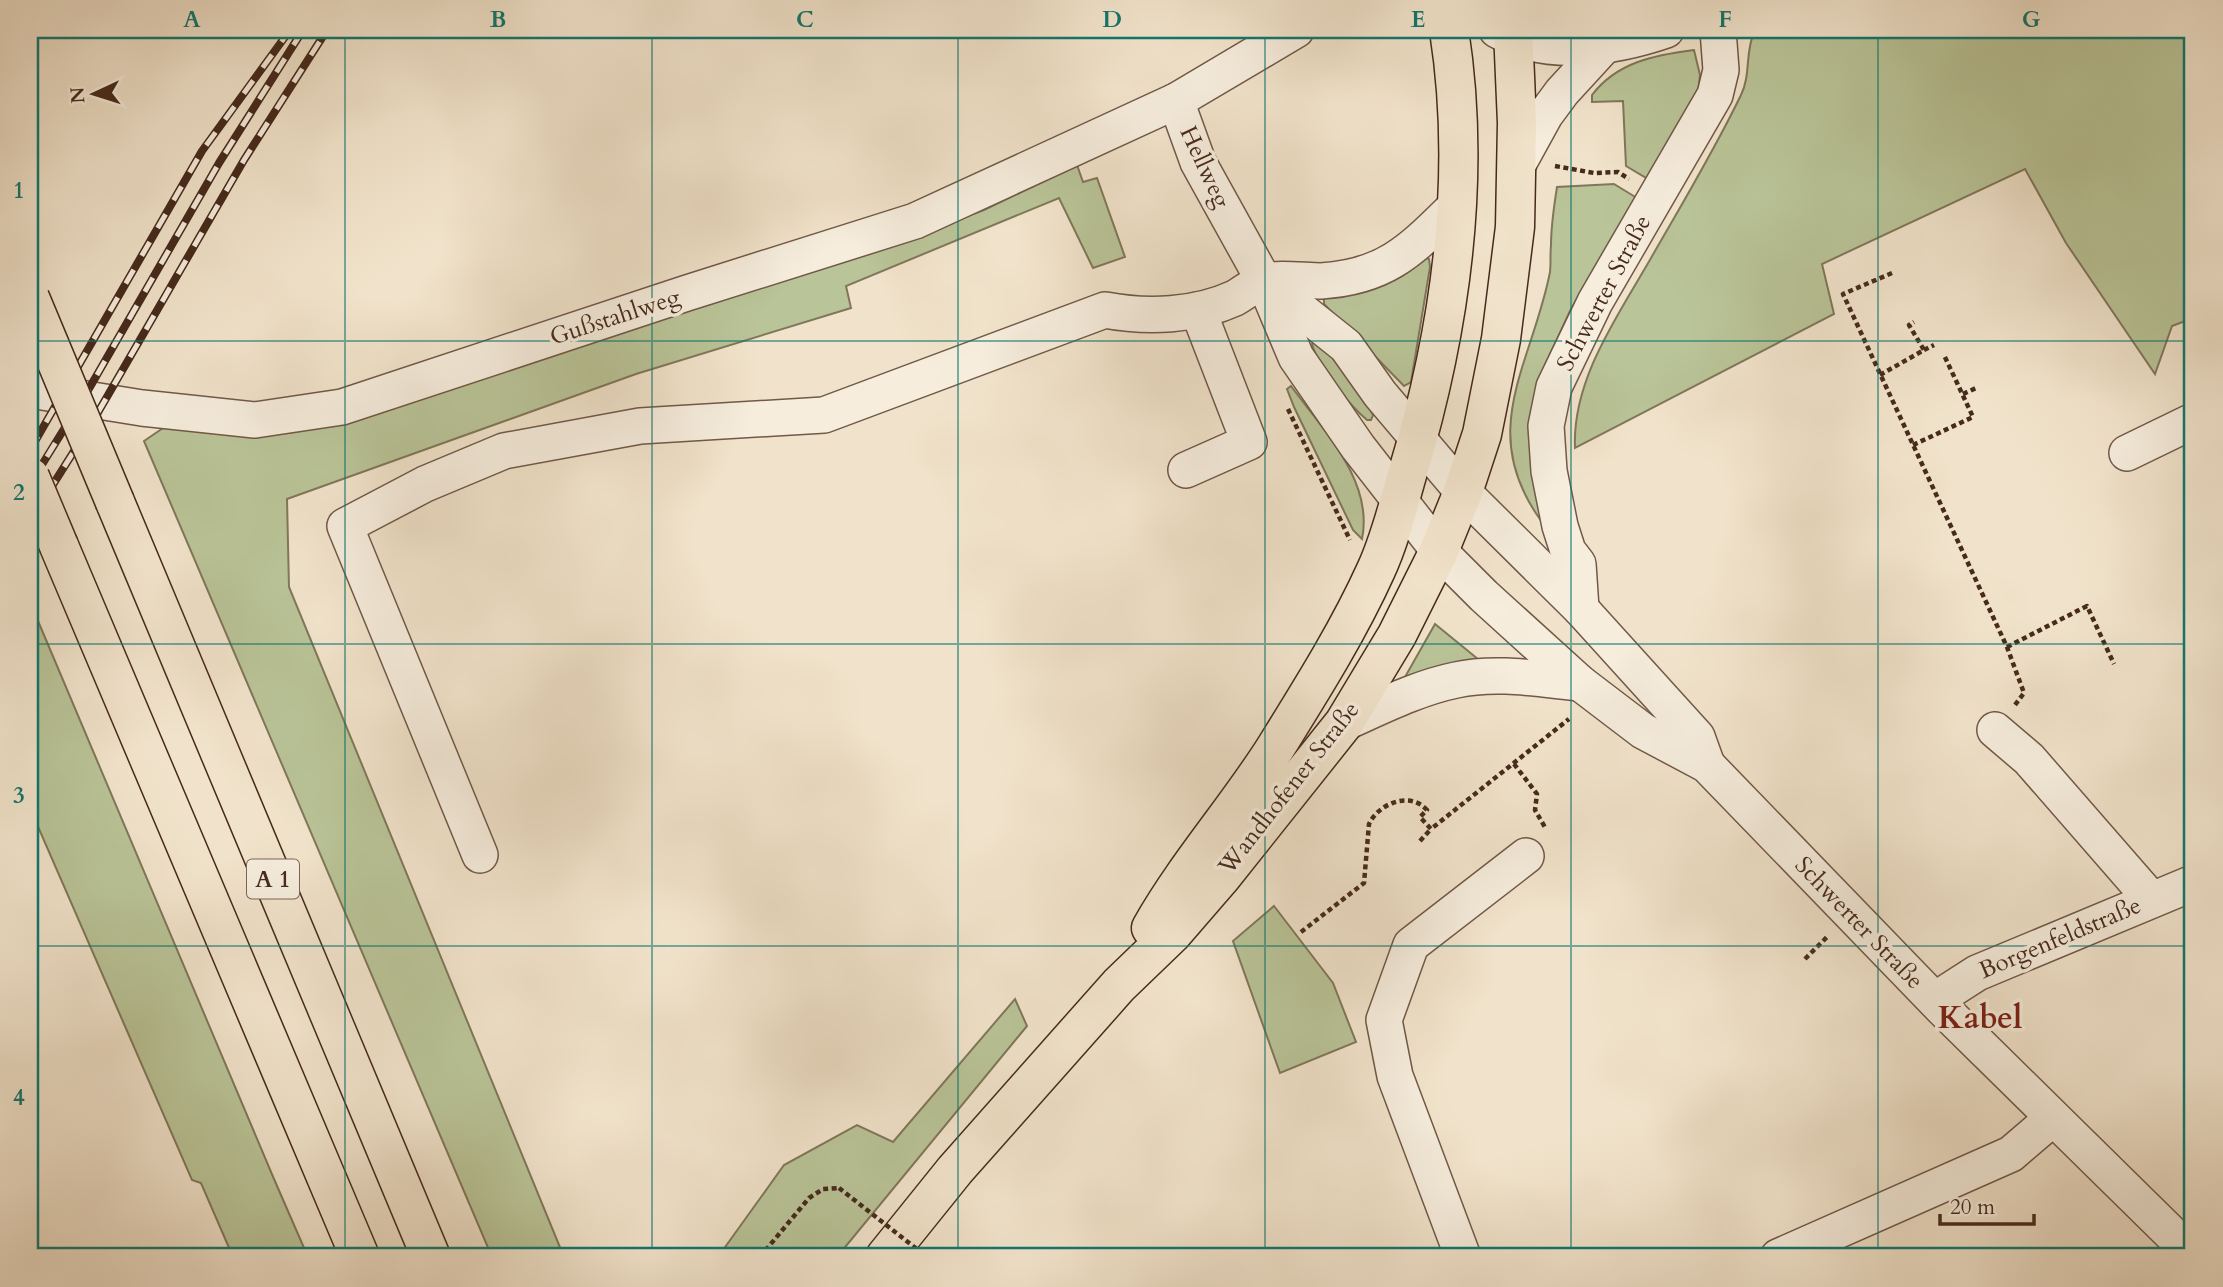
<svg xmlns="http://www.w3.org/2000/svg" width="2223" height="1287" font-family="Cardo,serif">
<rect width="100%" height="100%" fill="#f1e3cb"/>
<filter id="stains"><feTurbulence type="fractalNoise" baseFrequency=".00286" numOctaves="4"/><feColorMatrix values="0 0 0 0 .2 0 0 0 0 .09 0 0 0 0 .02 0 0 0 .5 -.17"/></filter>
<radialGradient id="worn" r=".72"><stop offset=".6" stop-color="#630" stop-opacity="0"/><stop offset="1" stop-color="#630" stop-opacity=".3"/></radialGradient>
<g fill="#b9c498" stroke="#80775a" stroke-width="2">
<path d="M 1777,30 L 2193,30 L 2193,318 L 2172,326 L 2155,374 L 2066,243 L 2025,169 L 1822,264 L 1834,314 L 1575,448 C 1572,379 1618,316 1651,258 C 1682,204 1714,151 1741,95 C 1751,75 1745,51 1754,33 Z"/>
<path d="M 1694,50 L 1700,75 L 1698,92 L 1648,179 L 1626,166 L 1623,101 L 1592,102 L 1592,95 C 1617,62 1655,55 1694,50 Z"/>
<path d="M 1077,165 L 1083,182 L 1097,178 L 1125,257 L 1093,268 L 1059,198 L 846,286 L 851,308 L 636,374 L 287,499 L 289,587 L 564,1257 L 492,1257 L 144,441 L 169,424 L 280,432 L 865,253 L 984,210 Z"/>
<path d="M 1614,184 L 1637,198 L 1570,311 L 1546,363 L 1539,386 L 1542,522 C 1475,431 1532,365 1550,272 C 1551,263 1550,254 1551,245 C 1551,225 1554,206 1557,187 Z"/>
<path d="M 1426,258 L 1429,259 L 1430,267 L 1411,382 L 1404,386 L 1324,304 L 1324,298 Z"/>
<path d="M 1315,341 L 1320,343 L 1361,391 L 1373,415 L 1371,420 L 1367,420 C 1349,405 1318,366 1312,344 Z"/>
<path d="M 1291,386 C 1323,430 1374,481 1362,539 L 1353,530 L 1294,407 L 1287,389 Z"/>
<path d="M 30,602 L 274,1179 L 308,1257 L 233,1257 L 201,1183 L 192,1180 L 36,822 L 30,819 Z"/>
<path d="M 1435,624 L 1484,664 L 1411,683 L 1405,677 Z"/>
<path d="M 1274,906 L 1333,983 L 1356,1042 L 1280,1073 L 1233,941 Z"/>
<path d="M 1015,999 L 1027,1026 L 837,1257 L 718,1257 L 784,1165 L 857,1125 L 893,1142 Z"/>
</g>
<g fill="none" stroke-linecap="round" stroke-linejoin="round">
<g stroke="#715848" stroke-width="38">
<g id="minor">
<path d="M 1497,30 C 1547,58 1614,48 1666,30"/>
<path d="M 1176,101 L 1198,162 L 1264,281 L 1296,357 L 1358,447 L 1439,551 L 1484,596 L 1580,683 L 1643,731 L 1707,765 L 1943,1009 L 2193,1255"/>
<path d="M 1517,166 L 1545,115 L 1562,92 L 1607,43"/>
<path d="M 1267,283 L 1346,346 L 1380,394 L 1463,492 L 1581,609 L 1697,737 L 1707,765"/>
<path d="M 30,390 L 142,408 L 255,420 L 342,407 L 687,293 L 915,221 L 1176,101 L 1296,30"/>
<path d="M 2127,453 L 2193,421"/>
<path d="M 1186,470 L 1249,442 L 1198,310"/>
<path d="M 1581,609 L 1578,564 L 1568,551 L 1560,526 L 1549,471 L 1546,426 L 1554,387 L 1595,302 L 1715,95 L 1721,70 L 1718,30"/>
<path d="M 1344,723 C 1380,707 1417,688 1456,680 C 1496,671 1539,679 1580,683"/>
<path d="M 1995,730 L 2029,759 L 2151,899"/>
<path d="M 480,855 L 345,526 L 425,484 L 504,451 L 640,426 L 824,415 L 1105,310 C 1147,318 1196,316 1235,298 C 1244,293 1253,285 1263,282 C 1277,277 1305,281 1321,281 C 1387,277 1412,249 1456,206"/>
<path d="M 1935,1000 L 1977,973 L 2193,883"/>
<path d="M 1463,1257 L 1395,1076 L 1384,1020 L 1411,945 L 1526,856"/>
<path d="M 1778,1257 L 2011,1154 L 2053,1118"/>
</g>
</g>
<g stroke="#462a1c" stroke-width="41">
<g id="major">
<path d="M 1151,928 C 1186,866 1235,811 1274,750 C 1310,692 1348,632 1376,570 C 1390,540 1398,506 1407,475 C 1450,332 1472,177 1449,30"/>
<path d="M 885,1257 L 955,1170 L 1119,985 L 1172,934 L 1223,875 L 1344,723 L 1397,635 L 1439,551 L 1463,492 L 1482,434 L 1501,339 L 1515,227 L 1517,123 L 1513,30"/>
</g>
</g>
<g stroke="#462a1c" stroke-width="41">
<g id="highway">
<path d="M 115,502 L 431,1257"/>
<path d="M 59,546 L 360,1257"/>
</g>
</g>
<g stroke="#462a1c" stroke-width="4.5" stroke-dasharray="5 3.5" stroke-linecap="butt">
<path d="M 1555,166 L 1594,173 L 1618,172 L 1629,179"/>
<path d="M 1892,273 L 1843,294 L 2007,647 L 2024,693 L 2015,705"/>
<path d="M 1924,350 L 1934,345"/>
<path d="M 1880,375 L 1924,350 L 1909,325 L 1914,322"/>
<path d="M 1963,394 L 1976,388"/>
<path d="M 1288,409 L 1350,540"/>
<path d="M 1913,445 L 1973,417 L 1944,355"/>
<path d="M 2007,647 L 2087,606 L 2114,664"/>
<path d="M 1514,764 L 1537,794 L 1535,810 L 1546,829"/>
<path d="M 1420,841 L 1431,829"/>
<path d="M 1301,932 L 1364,883 L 1369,824 C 1379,803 1410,791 1427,810 L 1420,817 L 1431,829 L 1569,719"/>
<path d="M 1805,959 L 1827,937"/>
<path d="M 760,1257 L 809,1198 L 823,1189 L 839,1188"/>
</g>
<use href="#minor" stroke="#f6eddd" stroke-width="35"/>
<use href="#major" stroke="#f1e3cb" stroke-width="38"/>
<use href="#highway" stroke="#f1e3cb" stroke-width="38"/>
<g stroke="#462a1c" stroke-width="8">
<g id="rail">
<path d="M 30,450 L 202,151 L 290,30"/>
<path d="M 30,484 L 90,387 L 219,163 L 303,30"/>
<path d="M 30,521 L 93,421 L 244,160 L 327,30"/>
</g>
</g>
<use href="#rail" stroke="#f6eddd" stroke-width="5" stroke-dasharray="16" stroke-linecap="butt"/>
<g stroke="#462a1c" stroke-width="41" stroke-linecap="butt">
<g id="highway-bridge">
<path d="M 30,298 L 115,502"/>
<path d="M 30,477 L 59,546"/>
</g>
</g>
<path stroke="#462a1c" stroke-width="4.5" stroke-dasharray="5 3.5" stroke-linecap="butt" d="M 839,1188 L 927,1257"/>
<use href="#highway-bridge" stroke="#f1e3cb" stroke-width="38"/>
</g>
<path fill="none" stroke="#0f766e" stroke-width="2" stroke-opacity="0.55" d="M 345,30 L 345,1257M 652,30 L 652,1257M 958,30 L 958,1257M 1265,30 L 1265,1257M 1571,30 L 1571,1257M 1878,30 L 1878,1257M 30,341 L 2193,341M 30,644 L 2193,644M 30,946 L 2193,946"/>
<g text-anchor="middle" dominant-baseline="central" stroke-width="7" stroke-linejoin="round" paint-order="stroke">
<rect fill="#f6eddd" stroke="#7b6456" stroke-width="2" x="247" y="859.5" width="52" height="39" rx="5"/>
<g font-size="23" font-weight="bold" fill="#462a1c">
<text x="273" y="879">A 1</text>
</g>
<g font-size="24" fill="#462a1c" stroke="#f6eddd">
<text transform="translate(1205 167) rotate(65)">Hellweg</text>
<text transform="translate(1604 293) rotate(-62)">Schwerter Straße</text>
<text transform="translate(615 317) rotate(-18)">Gußstahlweg</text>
<text transform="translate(1289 788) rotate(-52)">Wandhofener Straße</text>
<text transform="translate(1859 923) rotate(46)">Schwerter Straße</text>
<text transform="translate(2060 938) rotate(-23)">Borgenfeldstraße</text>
</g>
<g font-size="32" font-weight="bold" fill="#7a1f14" stroke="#f6eddd">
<text x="1980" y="1018">Kabel</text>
</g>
</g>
<rect width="2223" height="1287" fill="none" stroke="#f1e3cb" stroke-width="77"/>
<g transform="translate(94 94) rotate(266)" stroke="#f6eddd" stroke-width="5" paint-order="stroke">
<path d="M0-5L12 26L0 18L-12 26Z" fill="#462a1c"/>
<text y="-10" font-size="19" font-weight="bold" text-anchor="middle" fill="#462a1c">N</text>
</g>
<path d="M1940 1214v10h94v-10" fill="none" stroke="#462a1c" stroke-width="3.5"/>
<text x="1950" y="1214" font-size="21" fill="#462a1c" stroke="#f6eddd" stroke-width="5" paint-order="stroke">20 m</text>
<rect x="38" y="38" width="2146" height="1210" fill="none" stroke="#0f766e" stroke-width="2.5"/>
<g font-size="23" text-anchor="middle" font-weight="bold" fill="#0f766e">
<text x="192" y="27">A</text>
<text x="498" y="27">B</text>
<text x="805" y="27">C</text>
<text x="1112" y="27">D</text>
<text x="1418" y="27">E</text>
<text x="1725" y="27">F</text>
<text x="2031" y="27">G</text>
<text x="19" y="198">1</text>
<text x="19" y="500">2</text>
<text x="19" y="803">3</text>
<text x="19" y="1105">4</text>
</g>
<rect width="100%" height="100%" filter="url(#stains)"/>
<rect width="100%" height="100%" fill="url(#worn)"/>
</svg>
